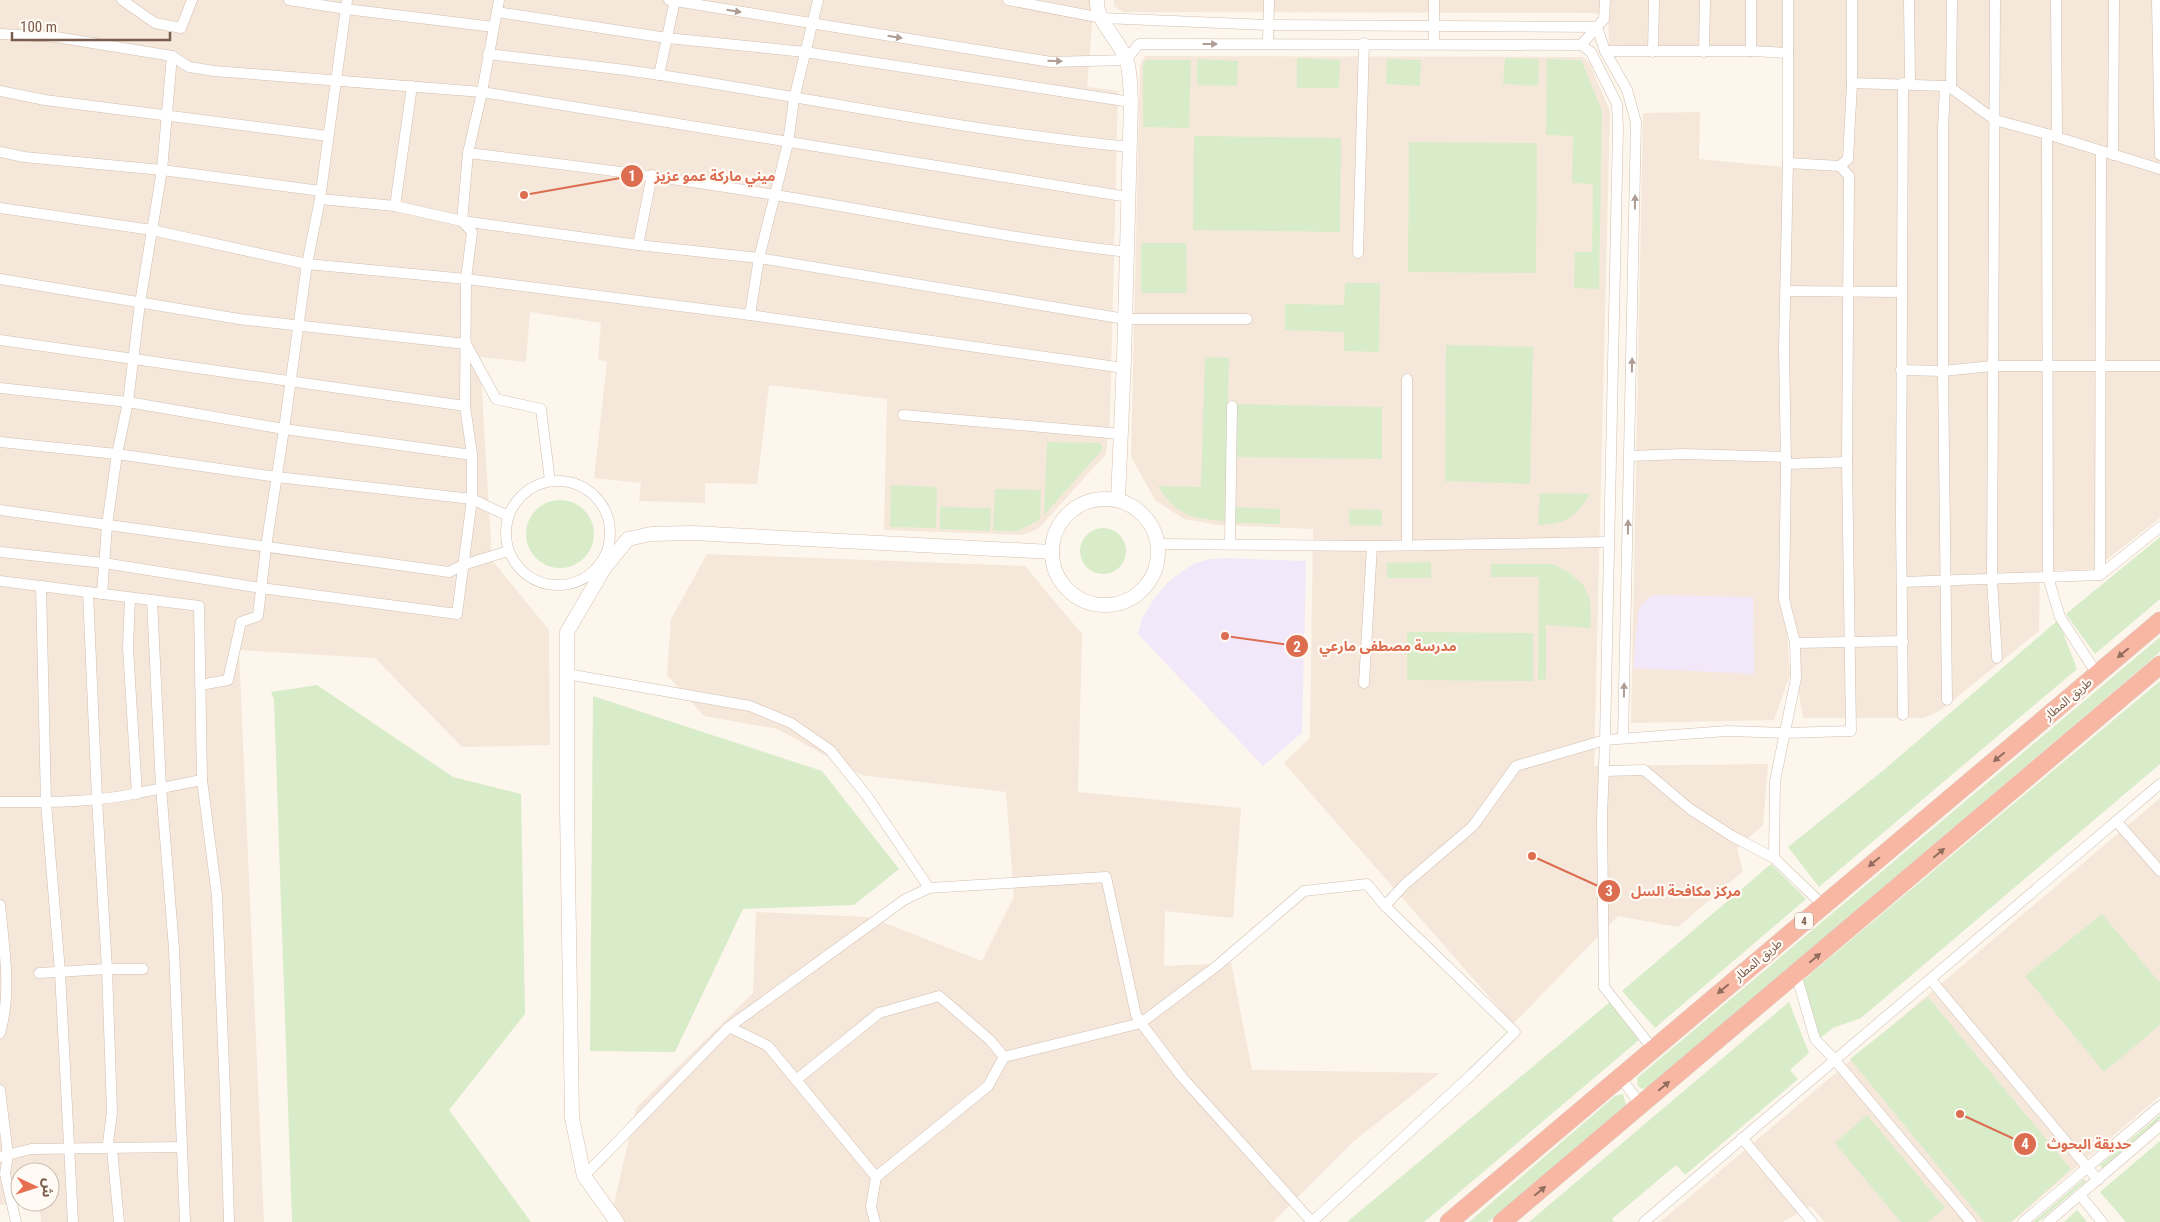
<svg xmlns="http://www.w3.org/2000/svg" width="2160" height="1222" font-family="'Roboto Condensed','Noto Sans Arabic',sans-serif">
<rect width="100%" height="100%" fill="#fdf6ec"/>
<g fill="#f5e8da" fill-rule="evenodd">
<path d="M 0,0 L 1094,0 L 1087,87 L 1118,91 L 1110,418 L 1106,454 L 1038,529 L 1022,535 L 884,530 L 887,399 L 769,385 L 757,484 L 705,483 L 705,503 L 639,501 L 641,483 L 594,478 L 607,362 L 598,359 L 601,323 L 530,312 L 526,362 L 480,357 L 492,560 L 549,630 L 550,745 L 462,747 L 375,658 L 239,650 L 264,1222 L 41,1222 L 39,1204 L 0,1205 ZM 20,1172 L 50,1172 L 50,1202 L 20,1202 Z"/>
<path d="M 1114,0 L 2160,0 L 2160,518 L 2095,569 L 2040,571 L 2039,631 L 1941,710 L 1924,718 L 1803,718 L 1785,608 L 1790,675 L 1774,720 L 1631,723 L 1643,113 L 1700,112 L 1699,159 L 1782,167 L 1783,253 L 1784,57 L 1609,45 L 1608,16 L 1592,13 L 1123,12 L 1114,6 Z"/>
<path d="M 1145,56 L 1583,57 L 1589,62 L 1610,111 L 1594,766 L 1768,764 L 1763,825 L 1737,848 L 1743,871 L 1678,927 L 1618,916 L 1513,1024 L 1284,763 L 1310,738 L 1313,529 L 1218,525 L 1184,519 L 1155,500 L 1131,457 L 1140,65 Z"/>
<path d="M 707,554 L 1025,566 L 1082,634 L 1078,792 L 1241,808 L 1233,918 L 1165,911 L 1164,966 L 1231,963 L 1252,1070 L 1440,1073 L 1354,1141 L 1273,1222 L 625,1222 L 613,1208 L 636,1108 L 753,993 L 756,912 L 869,917 L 982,961 L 1014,897 L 1006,792 L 861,775 L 777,729 L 704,716 L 667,675 L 671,619 Z"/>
<path d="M 2160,798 L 2160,1096 L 2012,1222 L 1824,1222 L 1811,1206 L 1783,1222 L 1660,1222 Z"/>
</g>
<g fill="#f3e8fa">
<path d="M 1226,558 L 1306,561 L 1302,733 L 1263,766 L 1138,634 L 1142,618 L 1154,599 L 1169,581 L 1193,564 L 1210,559 Z"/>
<path d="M 1653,595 L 1753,597 L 1754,674 L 1633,668 L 1638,612 L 1642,604 Z"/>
</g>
<g fill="#d8ecc9">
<path d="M 1297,58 L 1340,60 L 1339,88 L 1297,88 Z"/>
<path d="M 1505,58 L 1539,59 L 1538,86 L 1503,84 Z"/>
<path d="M 1197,59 L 1238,61 L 1237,86 L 1197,85 Z"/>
<path d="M 1387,59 L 1421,60 L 1420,86 L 1386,84 Z"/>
<path d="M 1547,59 L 1581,60 L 1602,111 L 1599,289 L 1574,288 L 1575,252 L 1592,252 L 1593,184 L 1572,183 L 1573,136 L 1546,135 Z"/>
<path d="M 1149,60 L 1191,60 L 1189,128 L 1143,127 L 1143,65 L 1145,61 Z"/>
<path d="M 1194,136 L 1341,138 L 1340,232 L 1193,230 Z"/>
<path d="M 1409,142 L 1537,143 L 1536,273 L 1408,272 Z"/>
<path d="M 1141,243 L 1186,243 L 1187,293 L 1141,293 Z"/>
<path d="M 1345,283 L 1380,283 L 1379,352 L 1344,351 L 1344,332 L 1285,330 L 1285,304 L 1344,305 Z"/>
<path d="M 1446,345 L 1533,347 L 1530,484 L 1445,481 Z"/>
<path d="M 1229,355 L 1228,404 L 1382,407 L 1382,459 L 1228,457 L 1225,521 C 1190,518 1179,517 1158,486 L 1201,487 L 1205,357 L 1228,358 Z"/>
<path d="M 1047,442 L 1099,443 L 1102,445 L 1102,450 L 1044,515 Z"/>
<path d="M 891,485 L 937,487 L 936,528 L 890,527 Z"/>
<path d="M 995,489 L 1041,490 L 1040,519 L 1018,531 L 993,531 Z"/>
<path d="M 1540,493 L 1590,494 C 1576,517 1566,524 1538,525 Z"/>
<circle cx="560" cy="534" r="34"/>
<path d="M 940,507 L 991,508 L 990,531 L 940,529 Z"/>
<path d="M 1236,507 L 1280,509 L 1280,524 L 1235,523 Z"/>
<path d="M 1349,509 L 1382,510 L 1382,526 L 1349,525 Z"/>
<circle cx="1103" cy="551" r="23"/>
<path d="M 2160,537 L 2160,599 L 2095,654 L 2066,614 Z"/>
<path d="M 1431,562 L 1431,578 L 1387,578 L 1387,563 Z"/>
<path d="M 1491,564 L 1553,564 L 1570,573 L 1584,586 L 1590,599 L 1591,628 L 1546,625 L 1546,679 L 1538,680 L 1539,577 L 1491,577 Z"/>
<path d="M 2058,620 L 2077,669 L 1819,887 L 1788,847 L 1885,769 Z"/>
<path d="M 1407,632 L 1533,633 L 1533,681 L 1407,680 Z"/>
<path d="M 2160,637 L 2160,652 L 1648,1087 L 1642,1089 L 1638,1086 L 1637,1078 Z"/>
<path d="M 2160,681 L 2160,764 L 1861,1018 L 1833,1028 L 1818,1040 L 1802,981 Z"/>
<path d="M 317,685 L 453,777 L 521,794 L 525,1014 L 449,1110 L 531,1222 L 292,1222 L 274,700 L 271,692 Z"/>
<path d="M 593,696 L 822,771 L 899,869 L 854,905 L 743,909 L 675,1052 L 590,1051 Z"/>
<path d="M 1771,864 L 1806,899 L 1655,1028 L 1622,991 Z"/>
<path d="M 2102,914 L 2160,983 L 2160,1025 L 2104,1072 L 2025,976 Z"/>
<path d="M 1928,997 L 2071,1169 L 2011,1222 L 1984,1222 L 1850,1059 Z"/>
<path d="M 1610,1002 L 1639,1040 L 1424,1222 L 1347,1222 Z"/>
<path d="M 1789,1002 L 1809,1053 L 1790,1070 L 1798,1079 L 1685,1175 L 1676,1165 L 1612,1219 L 1614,1222 L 1529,1222 Z"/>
<path d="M 1623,1094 L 1626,1105 L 1488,1222 L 1469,1222 L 1615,1096 Z"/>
<path d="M 1867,1115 L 1945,1208 L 1928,1222 L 1901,1222 L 1835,1143 Z"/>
<path d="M 2160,1115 L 2160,1119 L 2102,1168 L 2100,1165 Z"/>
<path d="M 2160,1141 L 2160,1222 L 2126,1222 L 2100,1192 Z"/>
<path d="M 2084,1179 L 2086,1181 L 2038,1222 L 2033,1222 Z"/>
<path d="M 2077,1210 L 2087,1222 L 2064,1222 Z"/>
</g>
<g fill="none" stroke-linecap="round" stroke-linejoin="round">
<g stroke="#d1beb0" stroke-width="11">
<g id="street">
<path d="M 122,0 L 155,23 L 181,28 L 192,0"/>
<path d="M 289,0 L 346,9 L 494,27"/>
<path d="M 669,0 L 1051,62 L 1126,60 L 1139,44 L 1581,45 L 1591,52 L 1617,104 L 1618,128 L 1605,740 L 1516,766 L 1473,826 L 1404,885 L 1385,906"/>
<path d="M 818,0 L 794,99 L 788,143 L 759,258 L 750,315 L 1124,368"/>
<path d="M 1008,0 L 1102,18 L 1268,25 L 1597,27 L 1605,51 L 1627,90 L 1636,122 L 1623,738"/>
<path d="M 1909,0 L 1910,83"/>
<path d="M 1995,0 L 1992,580 L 1997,658"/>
<path d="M 2056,0 L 2057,137"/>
<path d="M 2157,0 L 2160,155"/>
<path d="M 497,12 L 667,38 L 805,52 L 1131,102"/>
<path d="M 0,34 L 56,37 L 172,56 L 189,67 L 214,71 L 482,92 L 1128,197"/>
<path d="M 1268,43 L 1269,0"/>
<path d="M 1434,44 L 1434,0"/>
<path d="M 1581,45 L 1604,19 L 1605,0"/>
<path d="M 1605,51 L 1751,51 L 1788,53"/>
<path d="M 1751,51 L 1751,0"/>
<path d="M 1653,52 L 1654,0"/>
<path d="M 1704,52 L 1705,0"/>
<path d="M 488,54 C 545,61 603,66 660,75 C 816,99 972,132 1130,147"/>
<path d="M 659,75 L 675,0"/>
<path d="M 1852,83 L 1945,86 L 1951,88 L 1995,120 L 2047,134 L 2160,169"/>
<path d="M 1903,83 L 1901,519 L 1903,715"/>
<path d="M 1945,86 L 1943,129 L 1943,371 L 1947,700"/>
<path d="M 1951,88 L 1952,0"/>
<path d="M 0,91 L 45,100 L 328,136"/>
<path d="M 2047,134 L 2048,577 L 2060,617 L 2097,674"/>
<path d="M 0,152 L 24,157 L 162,170 L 321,191"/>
<path d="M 468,153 C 571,165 673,178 775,195 C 892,214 1009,239 1127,252"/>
<path d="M 2113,155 L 2114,0"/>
<path d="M 1788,163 L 1840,166"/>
<path d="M 320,199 L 395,206 L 462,221 L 638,245 L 759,258 L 1125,319 L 1247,319"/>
<path d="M 395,206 L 412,86"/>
<path d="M 0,208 L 152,230 L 307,264 L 466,279 L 750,315"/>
<path d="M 638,245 L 652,175"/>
<path d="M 1358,253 L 1364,43"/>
<path d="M 0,279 L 239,319 L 466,344 L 496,399 L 541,409 L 550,481"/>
<path d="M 1786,291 L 1901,292"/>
<path d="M 0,340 L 465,406"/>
<path d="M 1901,370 L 1943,371 L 1992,366 L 2160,366"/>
<path d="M 1407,379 L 1407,544"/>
<path d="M 0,388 L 128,402 L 284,429 L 472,455"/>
<path d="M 903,415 L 1121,434"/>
<path d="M 0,442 L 117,454 L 277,477 L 472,499 L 508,516"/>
<path d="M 1630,456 L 1683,454 L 1786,457"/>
<path d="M 1786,464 L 1847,462"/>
<circle cx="558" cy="533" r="52"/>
<path d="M 0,510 L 449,572 L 463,565 L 508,551"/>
<path d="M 1230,543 L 1232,406"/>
<path d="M 1158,544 L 1372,546 L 1608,542"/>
<path d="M 0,552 L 104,563 L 261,588 L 457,614 L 472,499 L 472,455 L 465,406 L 466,279 L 472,232 L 462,221 L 468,153 L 482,92 L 499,0"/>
<path d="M 2100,575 L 2101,151"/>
<path d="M 0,581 L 199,606 L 202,780 L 217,896 L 225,1093 L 229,1222"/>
<path d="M 1903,582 L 2100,575 L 2160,527"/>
<path d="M 41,586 L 46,803 L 60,972 L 73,1222"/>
<path d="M 88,592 L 97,799 L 107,969 L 112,1112 L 108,1143 L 112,1149 L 119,1222"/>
<path d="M 102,594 L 107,525 L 117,454 L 128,402 L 140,303 L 162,170 L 172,56"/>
<path d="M 130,598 L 128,648 L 137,794"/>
<path d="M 152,600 L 161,787 L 174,949 L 185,1222"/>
<path d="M 1795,643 L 1903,641"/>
<path d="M 567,674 L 750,706 L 791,723 L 830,750 L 867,796 L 929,888"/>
<path d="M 1364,683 L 1372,546"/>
<path d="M 200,685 L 228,680 L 241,622 L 258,616 L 266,547 L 284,429 L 307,264 L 320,199 L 347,0"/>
<path d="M 1604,771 L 1644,770 L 1690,809 L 1732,836 L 1774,858 L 1823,905"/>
<path d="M 0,802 C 46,802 93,803 138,793 C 159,789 180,784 202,780"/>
<path d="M 2117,822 L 2160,871"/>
<path d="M 1774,858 L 1775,781 L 1796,678 L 1795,643 L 1784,599 L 1786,464 L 1784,348 L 1788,163 L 1788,0"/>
<path d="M 0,905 C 4,948 12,992 0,1033"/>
<path d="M 39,973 L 107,969 L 143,969"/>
<path d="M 1796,974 L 1815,1039 L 1834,1059 L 1971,1222"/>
<path d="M 1931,980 L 2098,1180"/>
<path d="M 729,1027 L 904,900 L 929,888 L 1106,877 L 1136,1015 L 1141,1023 L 1182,1077 L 1312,1222"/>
<path d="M 1653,1049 L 1604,987 L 1602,818 L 1605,740 L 1727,731 L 1785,733 L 1851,731 L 1847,462 L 1849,176 L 1840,166 L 1848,159 L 1852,83 L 1852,0"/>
<path d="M 1620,1077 L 1641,1105"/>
<path d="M 796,1080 L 879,1013 L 939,996 L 990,1040 L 1004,1057"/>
<path d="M 0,1090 L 8,1155 L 5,1174 L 16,1222"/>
<path d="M 1742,1138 L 1812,1222"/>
<path d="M 0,1157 L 31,1149 L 181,1147"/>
<path d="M 584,1176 L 729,1027 L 768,1046 L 876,1177"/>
<path d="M 2080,1195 L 2102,1222"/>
<path d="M 875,1222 L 871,1207 L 876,1177 L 988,1086 L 1004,1057 L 1141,1023 L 1218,965 L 1304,891 L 1367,884 L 1385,906 L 1515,1032 L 1472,1074 L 1312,1222"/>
<path d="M 1644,1222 L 2160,784"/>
<path d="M 2023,1222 L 2160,1106"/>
<path d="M 2048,1222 L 2160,1126"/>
</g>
</g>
<g stroke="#d6c0b0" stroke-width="15">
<g id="secondary">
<path d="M 1097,0 C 1095,19 1120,42 1126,59 C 1131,71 1130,89 1131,102 L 1124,360 L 1118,500"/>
<circle cx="1105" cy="552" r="53"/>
<path d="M 617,1222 L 584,1176 L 572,1118 L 567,809 L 567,632 L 605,567 L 628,539 L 651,534 L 692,533 L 1052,552"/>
</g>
</g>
<g stroke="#dad1cd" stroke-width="19">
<g id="highway">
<path d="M 1449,1222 L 2160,621"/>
<path d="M 1502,1222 L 2160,665"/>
</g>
</g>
<use href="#street" stroke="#fff" stroke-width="10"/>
<use href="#secondary" stroke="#fff" stroke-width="14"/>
<use href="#highway" stroke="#f7b7a3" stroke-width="18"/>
</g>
<defs><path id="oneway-solid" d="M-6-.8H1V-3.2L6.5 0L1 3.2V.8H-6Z" transform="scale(1.25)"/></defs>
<g fill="#af9d94">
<use href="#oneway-solid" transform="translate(734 11) rotate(9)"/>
<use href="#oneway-solid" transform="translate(895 37) rotate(9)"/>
<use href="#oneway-solid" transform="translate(1210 44)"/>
<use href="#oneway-solid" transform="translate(1055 61) rotate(1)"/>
<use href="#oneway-solid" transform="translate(1635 202) rotate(-89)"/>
<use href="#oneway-solid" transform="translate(1632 365) rotate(-89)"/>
<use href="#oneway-solid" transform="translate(1628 527) rotate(-89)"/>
<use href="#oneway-solid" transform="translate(1624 690) rotate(-89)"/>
</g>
<g fill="#936e5e">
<use href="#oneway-solid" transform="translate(2123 653) rotate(140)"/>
<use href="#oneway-solid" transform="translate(1999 757) rotate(140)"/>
<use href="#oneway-solid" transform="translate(1939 853) rotate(-40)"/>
<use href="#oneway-solid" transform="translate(1874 862) rotate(140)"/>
<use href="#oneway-solid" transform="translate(1815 958) rotate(-40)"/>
<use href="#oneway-solid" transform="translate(1723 989) rotate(140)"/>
<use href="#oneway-solid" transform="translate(1664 1086) rotate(-40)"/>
<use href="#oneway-solid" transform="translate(1540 1191) rotate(-40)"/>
</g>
<g text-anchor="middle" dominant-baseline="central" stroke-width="4.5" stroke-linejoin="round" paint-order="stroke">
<rect fill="#fffaf3" stroke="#a28b7f" stroke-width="1" x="1795" y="912.5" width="18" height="17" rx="4"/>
<g font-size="11" font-weight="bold" fill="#7a5c4d">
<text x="1804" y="921">4</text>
</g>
<g font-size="12" fill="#7a5c4d" stroke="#fffaf3">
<text transform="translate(2068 699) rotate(-40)">طريق المطار</text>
<text transform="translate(1758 960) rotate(-40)">طريق المطار</text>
</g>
</g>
<path fill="none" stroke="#dc6d51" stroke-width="2" d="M524 195L632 176M1225 636L1297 646M1532 856L1609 891M1960 1114L2025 1144"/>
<g fill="#dc6d51" stroke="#fffaf3" stroke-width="2">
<circle cx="524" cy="195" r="5"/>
<circle cx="1225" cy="636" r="5"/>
<circle cx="1532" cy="856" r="5"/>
<circle cx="1960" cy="1114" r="5"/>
<circle cx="632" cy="176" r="12"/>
<circle cx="1297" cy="646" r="12"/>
<circle cx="1609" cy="891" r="12"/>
<circle cx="2025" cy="1144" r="12"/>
</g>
<g font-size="15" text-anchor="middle" font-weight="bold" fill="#fff">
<text x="632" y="181">1</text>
<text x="1297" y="652">2</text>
<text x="1609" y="896">3</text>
<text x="2025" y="1149">4</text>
</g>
<g font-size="14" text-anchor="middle" font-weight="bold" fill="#dc6d51" stroke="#fffaf3" stroke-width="4.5" stroke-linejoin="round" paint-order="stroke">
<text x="715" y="181">ميني ماركة عمو عزيز</text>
<text x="1388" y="651">مدرسة مصطفى مارعي</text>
<text x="1686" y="896">مركز مكافحة السل</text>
<text x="2089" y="1149">حديقة البحوث</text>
</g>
<g transform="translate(35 1187) rotate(94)"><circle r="24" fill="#fffaf3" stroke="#cabbb1"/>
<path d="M0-4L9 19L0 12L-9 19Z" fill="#e76f51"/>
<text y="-8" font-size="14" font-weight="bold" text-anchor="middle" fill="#7a5c4d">ش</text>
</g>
<path d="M12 32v8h158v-8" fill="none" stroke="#7a5c4d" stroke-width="2.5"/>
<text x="20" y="32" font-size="15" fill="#7a5c4d" stroke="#fffaf3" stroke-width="4" paint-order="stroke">100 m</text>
</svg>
